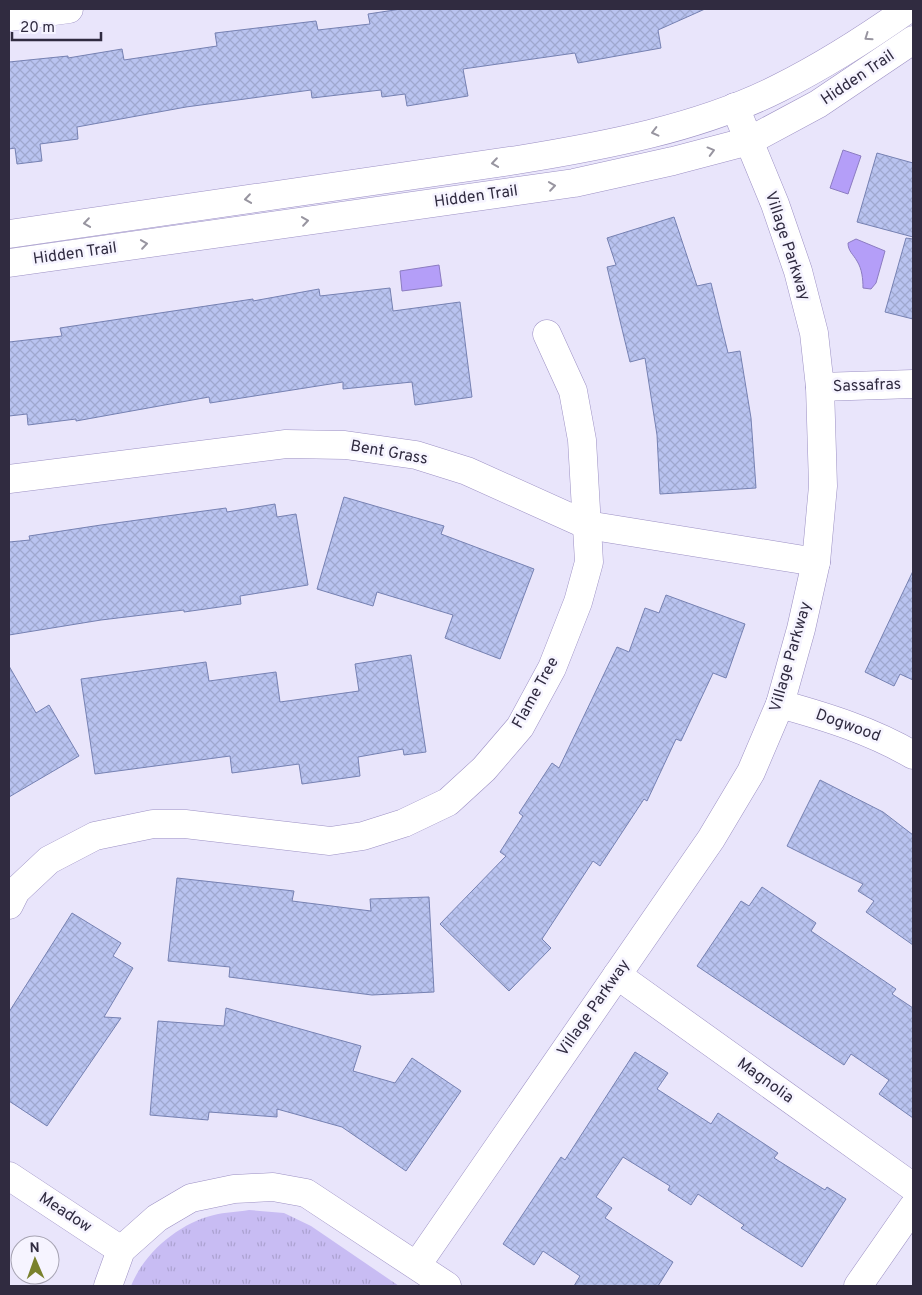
<svg xmlns="http://www.w3.org/2000/svg" width="922" height="1295" font-family="Overpass,sans-serif">
<defs>
<pattern id="park-tufts" width="24" height="20" patternUnits="userSpaceOnUse" patternTransform="scale(1.25)"><rect width="24" height="20" fill="#c8bcf3"/><path d="M3 7l-1-3M5 7V3M7 7l1-3M15 17l-1-3M17 17v-4M19 17l1-3" fill="none" stroke="#aca2d1"/></pattern>
<pattern id="building-cross-hatch" width="8" height="8" patternUnits="userSpaceOnUse" patternTransform="scale(1.25)"><rect width="8" height="8" fill="#b9c3f0"/><path d="M0 0l8 8M0 8l8-8" fill="none" stroke="#9fa8cf"/></pattern>
</defs>
<rect width="100%" height="100%" fill="#e9e5fb"/>
<path fill="url(#park-tufts)" d="M 249,1210 L 284,1213 L 311,1226 L 399,1286 L 131,1286 C 144,1253 179,1223 214,1215 C 225,1212 237,1212 249,1210 Z"/>
<g fill="#b49ef8" stroke="#8c7cc1">
<path d="M 843,150 L 861,156 L 848,194 L 830,188 Z"/>
<path d="M 856,239 L 885,251 L 876,283 L 871,289 L 863,288 C 863,279 862,269 857,261 C 853,254 848,251 848,243 Z"/>
<path d="M 439,265 L 442,286 L 402,291 L 400,271 Z"/>
</g>
<g fill="url(#building-cross-hatch)" stroke="#7681b2">
<path d="M 401,9 L 705,9 L 658,30 L 661,48 L 578,63 L 575,53 L 463,69 L 468,96 L 407,106 L 405,94 L 382,97 L 381,90 L 312,98 L 311,90 L 186,107 L 77,127 L 78,139 L 40,144 L 42,161 L 17,164 L 15,148 L 9,149 L 9,62 L 68,56 L 68,58 L 122,49 L 124,60 L 217,46 L 215,33 L 316,21 L 318,30 L 370,24 L 368,14 Z"/>
<path d="M 877,153 L 913,163 L 913,237 L 857,222 Z"/>
<path d="M 674,217 L 697,286 L 711,283 L 728,353 L 740,351 L 751,418 L 756,488 L 660,494 L 657,435 L 645,358 L 630,362 L 607,267 L 616,265 L 607,238 Z"/>
<path d="M 906,238 L 913,239 L 913,319 L 885,312 Z"/>
<path d="M 390,288 L 393,311 L 460,302 L 472,397 L 415,405 L 412,382 L 343,389 L 343,382 L 210,403 L 209,397 L 76,421 L 76,419 L 28,425 L 27,414 L 9,416 L 9,342 L 62,336 L 60,328 L 253,299 L 253,301 L 319,289 L 320,296 Z"/>
<path d="M 344,497 L 444,526 L 441,534 L 534,569 L 500,659 L 445,638 L 453,615 L 377,592 L 373,606 L 317,589 Z"/>
<path d="M 275,504 L 277,517 L 296,514 L 308,585 L 240,596 L 241,604 L 184,612 L 184,610 L 101,620 L 9,635 L 9,542 L 30,540 L 29,536 L 101,525 L 226,508 L 227,512 Z"/>
<path d="M 913,571 L 913,680 L 900,674 L 894,686 L 865,672 Z"/>
<path d="M 666,595 L 745,624 L 726,678 L 713,673 L 681,741 L 676,739 L 647,801 L 644,799 L 600,866 L 593,861 L 542,939 L 551,948 L 509,991 L 440,924 L 506,856 L 500,852 L 523,816 L 519,813 L 552,763 L 559,768 L 617,647 L 629,652 L 645,608 L 659,613 Z"/>
<path d="M 411,655 L 426,752 L 404,755 L 403,749 L 358,757 L 360,776 L 302,784 L 299,764 L 232,773 L 230,756 L 95,774 L 81,679 L 206,662 L 209,681 L 276,672 L 280,702 L 359,691 L 355,664 Z"/>
<path d="M 9,666 L 36,713 L 49,705 L 79,756 L 9,797 Z"/>
<path d="M 820,780 L 883,812 L 913,835 L 913,945 L 866,912 L 874,901 L 858,891 L 863,884 L 787,846 Z"/>
<path d="M 177,878 L 294,891 L 292,901 L 371,911 L 370,899 L 429,897 L 434,992 L 372,995 L 229,977 L 230,967 L 168,961 Z"/>
<path d="M 762,887 L 816,923 L 811,931 L 896,989 L 892,994 L 913,1008 L 913,1118 L 879,1094 L 889,1080 L 851,1054 L 844,1065 L 697,966 L 741,901 L 749,906 Z"/>
<path d="M 72,913 L 121,943 L 113,956 L 133,968 L 104,1017 L 121,1018 L 47,1126 L 9,1101 L 9,1012 Z"/>
<path d="M 226,1008 L 361,1046 L 353,1071 L 395,1083 L 412,1058 L 461,1091 L 406,1171 L 342,1127 L 277,1109 L 277,1117 L 209,1112 L 208,1120 L 150,1115 L 158,1021 L 224,1026 Z"/>
<path d="M 635,1052 L 668,1073 L 657,1089 L 711,1124 L 718,1113 L 778,1153 L 774,1158 L 825,1190 L 827,1187 L 846,1199 L 802,1267 L 741,1228 L 744,1225 L 698,1194 L 691,1205 L 668,1190 L 670,1186 L 623,1157 L 596,1197 L 612,1208 L 605,1218 L 673,1262 L 658,1286 L 574,1286 L 580,1276 L 543,1251 L 534,1265 L 503,1244 L 561,1157 L 565,1160 Z"/>
</g>
<g fill="none" stroke-linecap="round" stroke-linejoin="round">
<g stroke="#9c90c4" stroke-width="29">
<g id="minor">
<path d="M 9,17 L 69,9"/>
<path d="M 9,234 L 517,160 C 603,146 700,128 779,88 C 825,65 867,38 908,9"/>
<path d="M 9,263 L 574,183 L 673,161 L 749,141 L 818,104 L 913,40"/>
<path d="M 820,387 L 913,384"/>
<path d="M 9,479 L 286,444 L 345,445 L 416,455 L 467,471 L 587,525 L 816,562"/>
<path d="M 780,704 C 827,717 872,731 913,755"/>
<path d="M 9,905 L 16,891 L 49,860 L 95,836 L 153,824 L 185,824 L 330,841 L 363,836 L 404,823 L 448,802 L 484,769 L 520,727 L 552,668 L 578,602 L 589,562 L 582,440 L 573,391 L 547,334"/>
<path d="M 617,975 L 913,1187"/>
<path d="M 9,1176 L 121,1250"/>
<path d="M 417,1265 L 711,839 L 751,772 L 780,704 L 801,629 L 816,562 L 823,486 L 820,387 L 814,333 L 798,271 L 775,204 L 735,107"/>
<path d="M 108,1286 L 121,1250 L 157,1218 L 191,1198 L 234,1189 L 273,1187 L 306,1193 L 447,1286"/>
<path d="M 858,1286 L 913,1207"/>
</g>
</g>
<use href="#minor" stroke="#fff" stroke-width="28"/>
</g>
<defs><path id="oneway-chevron" d="M-2-3.5L2.5 0L-2 3.5" fill="none" stroke-width="1.6" stroke-linecap="round" stroke-linejoin="round" transform="scale(1.25)"/></defs>
<g stroke="#9895a0">
<use href="#oneway-chevron" transform="translate(868 37) rotate(145)"/>
<use href="#oneway-chevron" transform="translate(655 132) rotate(166)"/>
<use href="#oneway-chevron" transform="translate(711 151) rotate(-15)"/>
<use href="#oneway-chevron" transform="translate(495 163) rotate(172)"/>
<use href="#oneway-chevron" transform="translate(552 186) rotate(-8)"/>
<use href="#oneway-chevron" transform="translate(248 199) rotate(172)"/>
<use href="#oneway-chevron" transform="translate(305 221) rotate(-8)"/>
<use href="#oneway-chevron" transform="translate(87 223) rotate(172)"/>
<use href="#oneway-chevron" transform="translate(144 244) rotate(-8)"/>
</g>
<g text-anchor="middle" dominant-baseline="central" stroke-width="5" stroke-linejoin="round" paint-order="stroke">
<g font-size="16" fill="#302b40" stroke="#f6f4ff">
<text transform="translate(858 78) rotate(-34)">Hidden Trail</text>
<text transform="translate(476 197) rotate(-8)">Hidden Trail</text>
<text transform="translate(787 246) rotate(72)">Village Parkway</text>
<text transform="translate(75 254) rotate(-8)">Hidden Trail</text>
<text transform="translate(867 386) rotate(-2)">Sassafras</text>
<text transform="translate(389 453) rotate(10)">Bent Grass</text>
<text transform="translate(791 657) rotate(-74)">Village Parkway</text>
<text transform="translate(536 693) rotate(-61)">Flame Tree</text>
<text transform="translate(848 726) rotate(20)">Dogwood</text>
<text transform="translate(594 1008) rotate(-55)">Village Parkway</text>
<text transform="translate(765 1081) rotate(36)">Magnolia</text>
<text transform="translate(65 1213) rotate(33)">Meadow</text>
</g>
</g>
<rect width="922" height="1295" fill="none" stroke="#302b40" stroke-width="20"/>
<g transform="translate(35 1260) rotate(358)"><circle r="24" fill="#f6f4ff" stroke="#a7a4b3"/>
<path d="M0-4L9 19L0 12L-9 19Z" fill="#79812d"/>
<text y="-8" font-size="14" font-weight="bold" text-anchor="middle" fill="#302b40">N</text>
</g>
<path d="M12 32v8h89v-8" fill="none" stroke="#302b40" stroke-width="2.5"/>
<text x="20" y="32" font-size="15" fill="#302b40" stroke="#f6f4ff" stroke-width="4" paint-order="stroke">20 m</text>
</svg>
